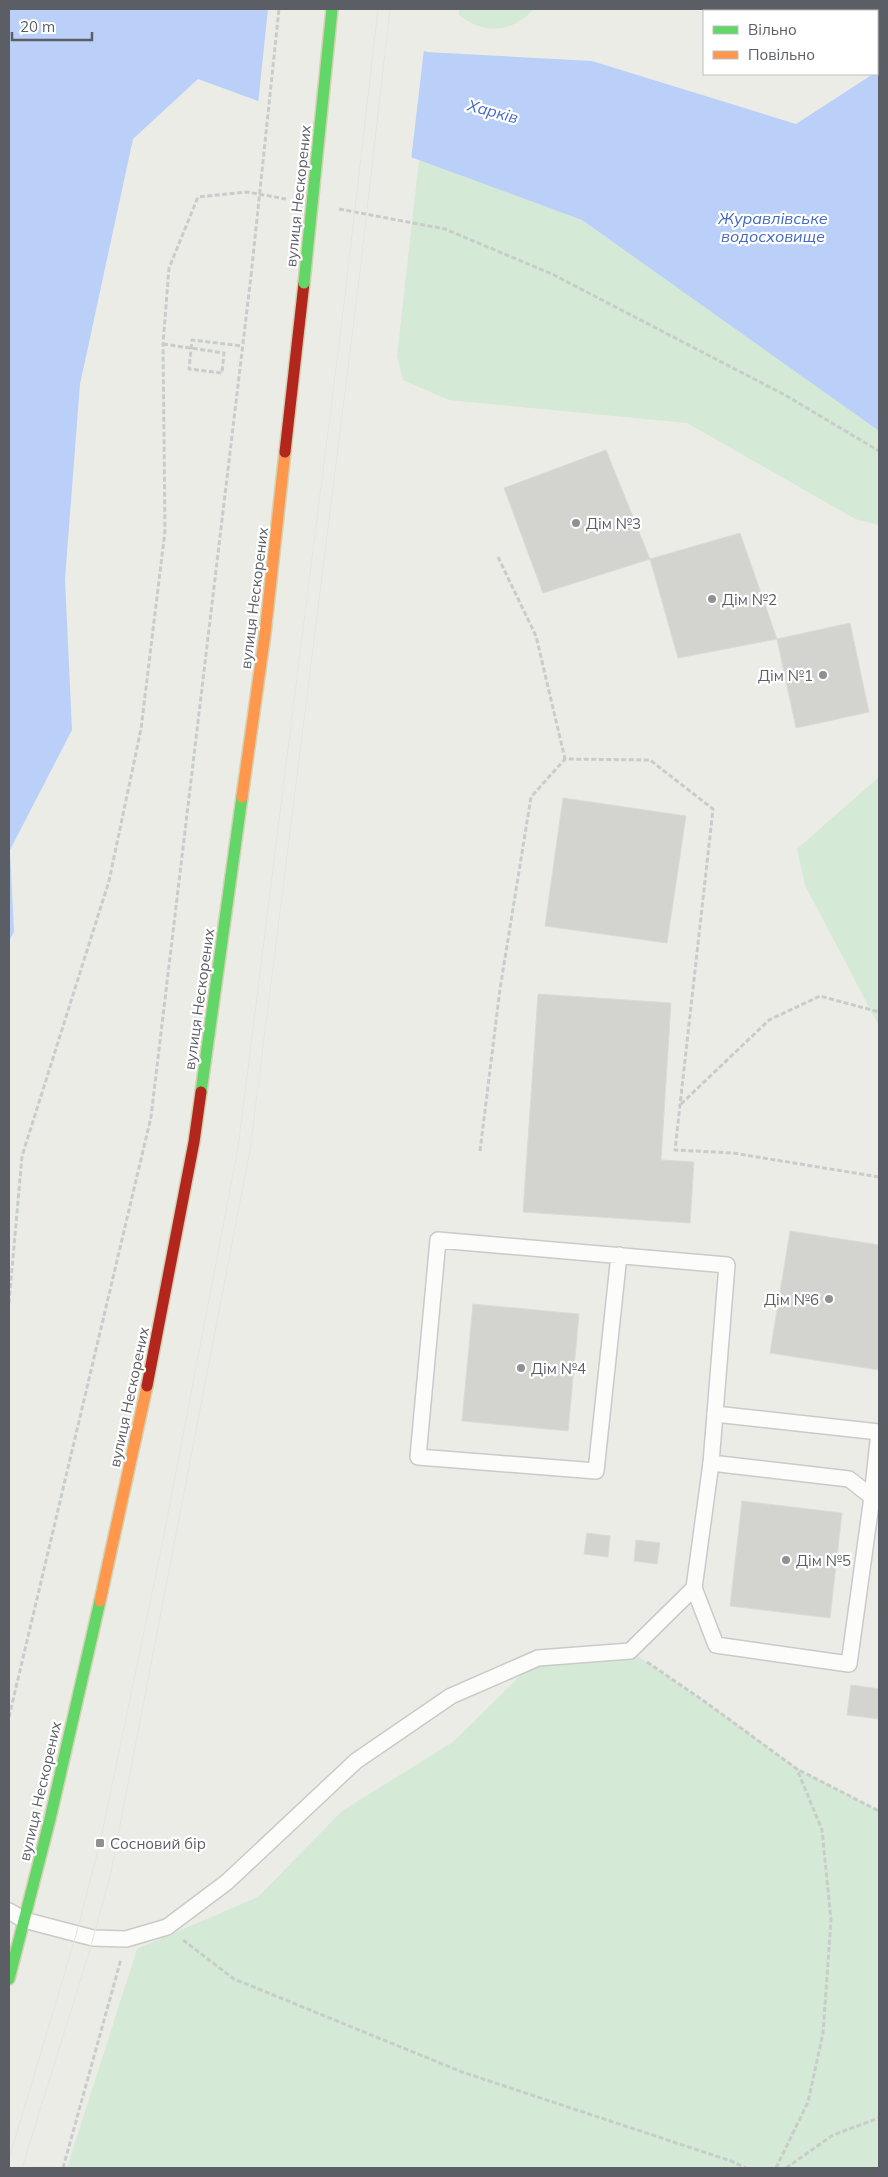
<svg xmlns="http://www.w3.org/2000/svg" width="888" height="2177" font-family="Mulish,sans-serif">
<rect width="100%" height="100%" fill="#ecece7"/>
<g fill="#d4e9d6">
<path d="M 459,9 L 534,9 C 512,33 484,35 459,15 Z"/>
<path d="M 419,160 L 582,220 L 879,431 L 879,525 L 855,519 L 687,423 L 449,400 L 403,380 L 397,356 Z"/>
<path d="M 879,777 L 879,1026 L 805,885 L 797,849 Z"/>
<path d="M 630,1651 L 718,1711 L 797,1769 L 879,1811 L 879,2168 L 67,2168 L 137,1949 L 258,1897 L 342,1811 L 453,1742 L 538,1658 Z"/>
</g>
<path fill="#bad0f8" d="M 9,9 L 291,9 L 427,52 L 592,61 L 796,124 L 873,74 L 877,74 L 879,70 L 879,431 L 582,220 L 198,79 L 133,139 L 80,384 L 65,579 L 72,730 L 10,850 L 14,932 L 9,941 Z"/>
<path fill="#ecece7" d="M 268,9 L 299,9 L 424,49 L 411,160 L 258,104 Z"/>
<g fill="#d3d3d0" stroke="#dbdbd6">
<path d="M 778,9 L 879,9 L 879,25 L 877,26 L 877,11 L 774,11 Z"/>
<path d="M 606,450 L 650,559 L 543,593 L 504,488 Z"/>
<path d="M 740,533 L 777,639 L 678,658 L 650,559 Z"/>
<path d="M 850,623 L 869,712 L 796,728 L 777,639 Z"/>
<path d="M 563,798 L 686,816 L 667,943 L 545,926 Z"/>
<path d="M 538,994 L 671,1003 L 661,1160 L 694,1162 L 690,1223 L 523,1212 Z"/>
<path d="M 790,1231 L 879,1245 L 879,1370 L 770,1353 Z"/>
<path d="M 473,1304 L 579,1314 L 568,1431 L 462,1421 Z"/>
<path d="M 742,1501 L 842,1513 L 830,1618 L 730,1606 Z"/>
<path d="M 587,1533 L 610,1536 L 608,1557 L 584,1554 Z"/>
<path d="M 636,1540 L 660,1543 L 657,1564 L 634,1561 Z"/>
<path d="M 851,1685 L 879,1689 L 879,1719 L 847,1715 Z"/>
</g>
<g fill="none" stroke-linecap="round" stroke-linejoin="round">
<g stroke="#c9cac9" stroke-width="18">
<g id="lane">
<path d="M 715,1414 L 879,1432 L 872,1497"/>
<path d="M 694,1588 L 716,1645 L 849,1664 L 872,1497 L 849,1479 L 711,1463"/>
<path d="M 9,1911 L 24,1920 L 93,1938 L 126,1939 L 167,1927 L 227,1882 L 356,1761 L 451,1696 L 538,1658 L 630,1651 L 694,1588 L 711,1463 L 727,1265 L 438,1240 L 418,1457 L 596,1471 L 619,1255"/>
</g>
</g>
<g stroke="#d4d2b4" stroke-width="14">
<g id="fast">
<path d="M 201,1092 L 242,797"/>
<path d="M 9,1979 L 50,1819 L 100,1601"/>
</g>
</g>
<g stroke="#d4d2b4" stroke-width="14">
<g id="slow">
<path d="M 242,797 L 265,634 L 285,452"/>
<path d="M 100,1601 L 147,1386"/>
</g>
</g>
<g stroke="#d4d2b4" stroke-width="14">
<g id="jam">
<path d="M 285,452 L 304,283"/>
<path d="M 147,1386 L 194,1142 L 201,1092"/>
</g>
</g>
<g stroke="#c8cdcb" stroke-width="3" stroke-dasharray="5 2.5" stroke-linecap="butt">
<path d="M 339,209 L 445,229 L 552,274 L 785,395 L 879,451"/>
<path d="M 163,344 L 224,353 L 222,373 L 189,369 L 192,340 L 242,346"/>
<path d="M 498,557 L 536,636 L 565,759"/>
<path d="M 681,1104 L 769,1020 L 820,996 L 879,1012"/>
<path d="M 480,1151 L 500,989 L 531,797 L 565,759 L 650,760 L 713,809 L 675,1150 L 733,1153 L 879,1177"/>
<path d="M 9,1303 L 22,1156 L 109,881 L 141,729 L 165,531 L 163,344 L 169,268 L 198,197 L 247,192 L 286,199"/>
<path d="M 647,1662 L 704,1701 L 797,1769 L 879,1811"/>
<path d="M 9,1717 L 151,1117 L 251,276"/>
<path d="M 183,1940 L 234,1979 L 462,2072 L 731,2161 L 746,2168"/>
<path d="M 63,2168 L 121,1959"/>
<path d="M 776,2168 L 808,2102 L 823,2033 L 831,1920 L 822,1830 L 797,1769"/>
<path d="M 786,2168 L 833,2135 L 879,2118"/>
</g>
<use href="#lane" stroke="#fcfcfb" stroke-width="15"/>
<use href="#fast" stroke="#63d668" stroke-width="11"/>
<use href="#slow" stroke="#ff974d" stroke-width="11"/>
<use href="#jam" stroke="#b3261e" stroke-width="11"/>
<g stroke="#e4e4e4" stroke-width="1">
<path d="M 9,2159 L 76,1935 L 100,1843 L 162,1545 L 238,1148 L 346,287 L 378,9"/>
<path d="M 22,2168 L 89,1953 L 111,1872 L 250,1150 L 358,289 L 390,9"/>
</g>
<g stroke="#d4d2b4" stroke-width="14" stroke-linecap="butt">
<path id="fast-bridge" d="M 304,283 L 332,9"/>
</g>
<path stroke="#c8cdcb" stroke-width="3" stroke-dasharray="5 2.5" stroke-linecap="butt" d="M 251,276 L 279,9"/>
<use href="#fast-bridge" stroke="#63d668" stroke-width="11"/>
</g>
<g fill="#8e9092" stroke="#fff" stroke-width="2">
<circle cx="576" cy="523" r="5"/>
<circle cx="712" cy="599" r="5"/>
<circle cx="823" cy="675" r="5"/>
<circle cx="829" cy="1299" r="5"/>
<circle cx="521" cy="1368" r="5"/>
<circle cx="786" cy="1560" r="5"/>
<rect x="95" y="1838" width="10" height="10" rx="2.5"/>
</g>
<g text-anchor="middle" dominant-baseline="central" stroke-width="4.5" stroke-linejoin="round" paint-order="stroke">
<g font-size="15" fill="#5c5e65" stroke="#fff">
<text transform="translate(298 196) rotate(-84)">вулиця Нескорених</text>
<text transform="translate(254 598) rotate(-83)">вулиця Нескорених</text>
<text transform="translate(199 999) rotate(-82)">вулиця Нескорених</text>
<text transform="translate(129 1397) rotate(-78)">вулиця Нескорених</text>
<text transform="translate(40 1791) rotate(-77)">вулиця Нескорених</text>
</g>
<g font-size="15" fill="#5c5e65" stroke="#fff" text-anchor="start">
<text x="586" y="523">Дім №3</text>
<text x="722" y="599">Дім №2</text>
<text x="813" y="675" text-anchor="end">Дім №1</text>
<text x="819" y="1299" text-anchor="end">Дім №6</text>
<text x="531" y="1368">Дім №4</text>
<text x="796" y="1560">Дім №5</text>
<text x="110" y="1843">Сосновий бір</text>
</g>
<g font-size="16" font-style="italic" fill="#4468c5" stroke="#fff">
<text transform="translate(493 111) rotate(15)">Харків</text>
<text x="773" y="218">Журавлівське<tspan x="773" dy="18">водосховище</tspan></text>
</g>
</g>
<rect width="888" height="2177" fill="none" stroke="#5c5e65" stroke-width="20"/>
<rect x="703" y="10" width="175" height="65" fill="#ffffff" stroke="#bebfc1"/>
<rect x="713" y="26" width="25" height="8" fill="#63d668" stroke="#bebfc1"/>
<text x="748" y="35" font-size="15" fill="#5c5e65">Вільно</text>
<rect x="713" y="51" width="25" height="8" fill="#ff974d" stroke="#bebfc1"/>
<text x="748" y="60" font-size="15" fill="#5c5e65">Повільно</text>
<path d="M12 32v8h80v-8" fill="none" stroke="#5c5e65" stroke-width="2.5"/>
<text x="20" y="32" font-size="15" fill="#5c5e65" stroke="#ffffff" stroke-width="4" paint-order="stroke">20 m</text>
</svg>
